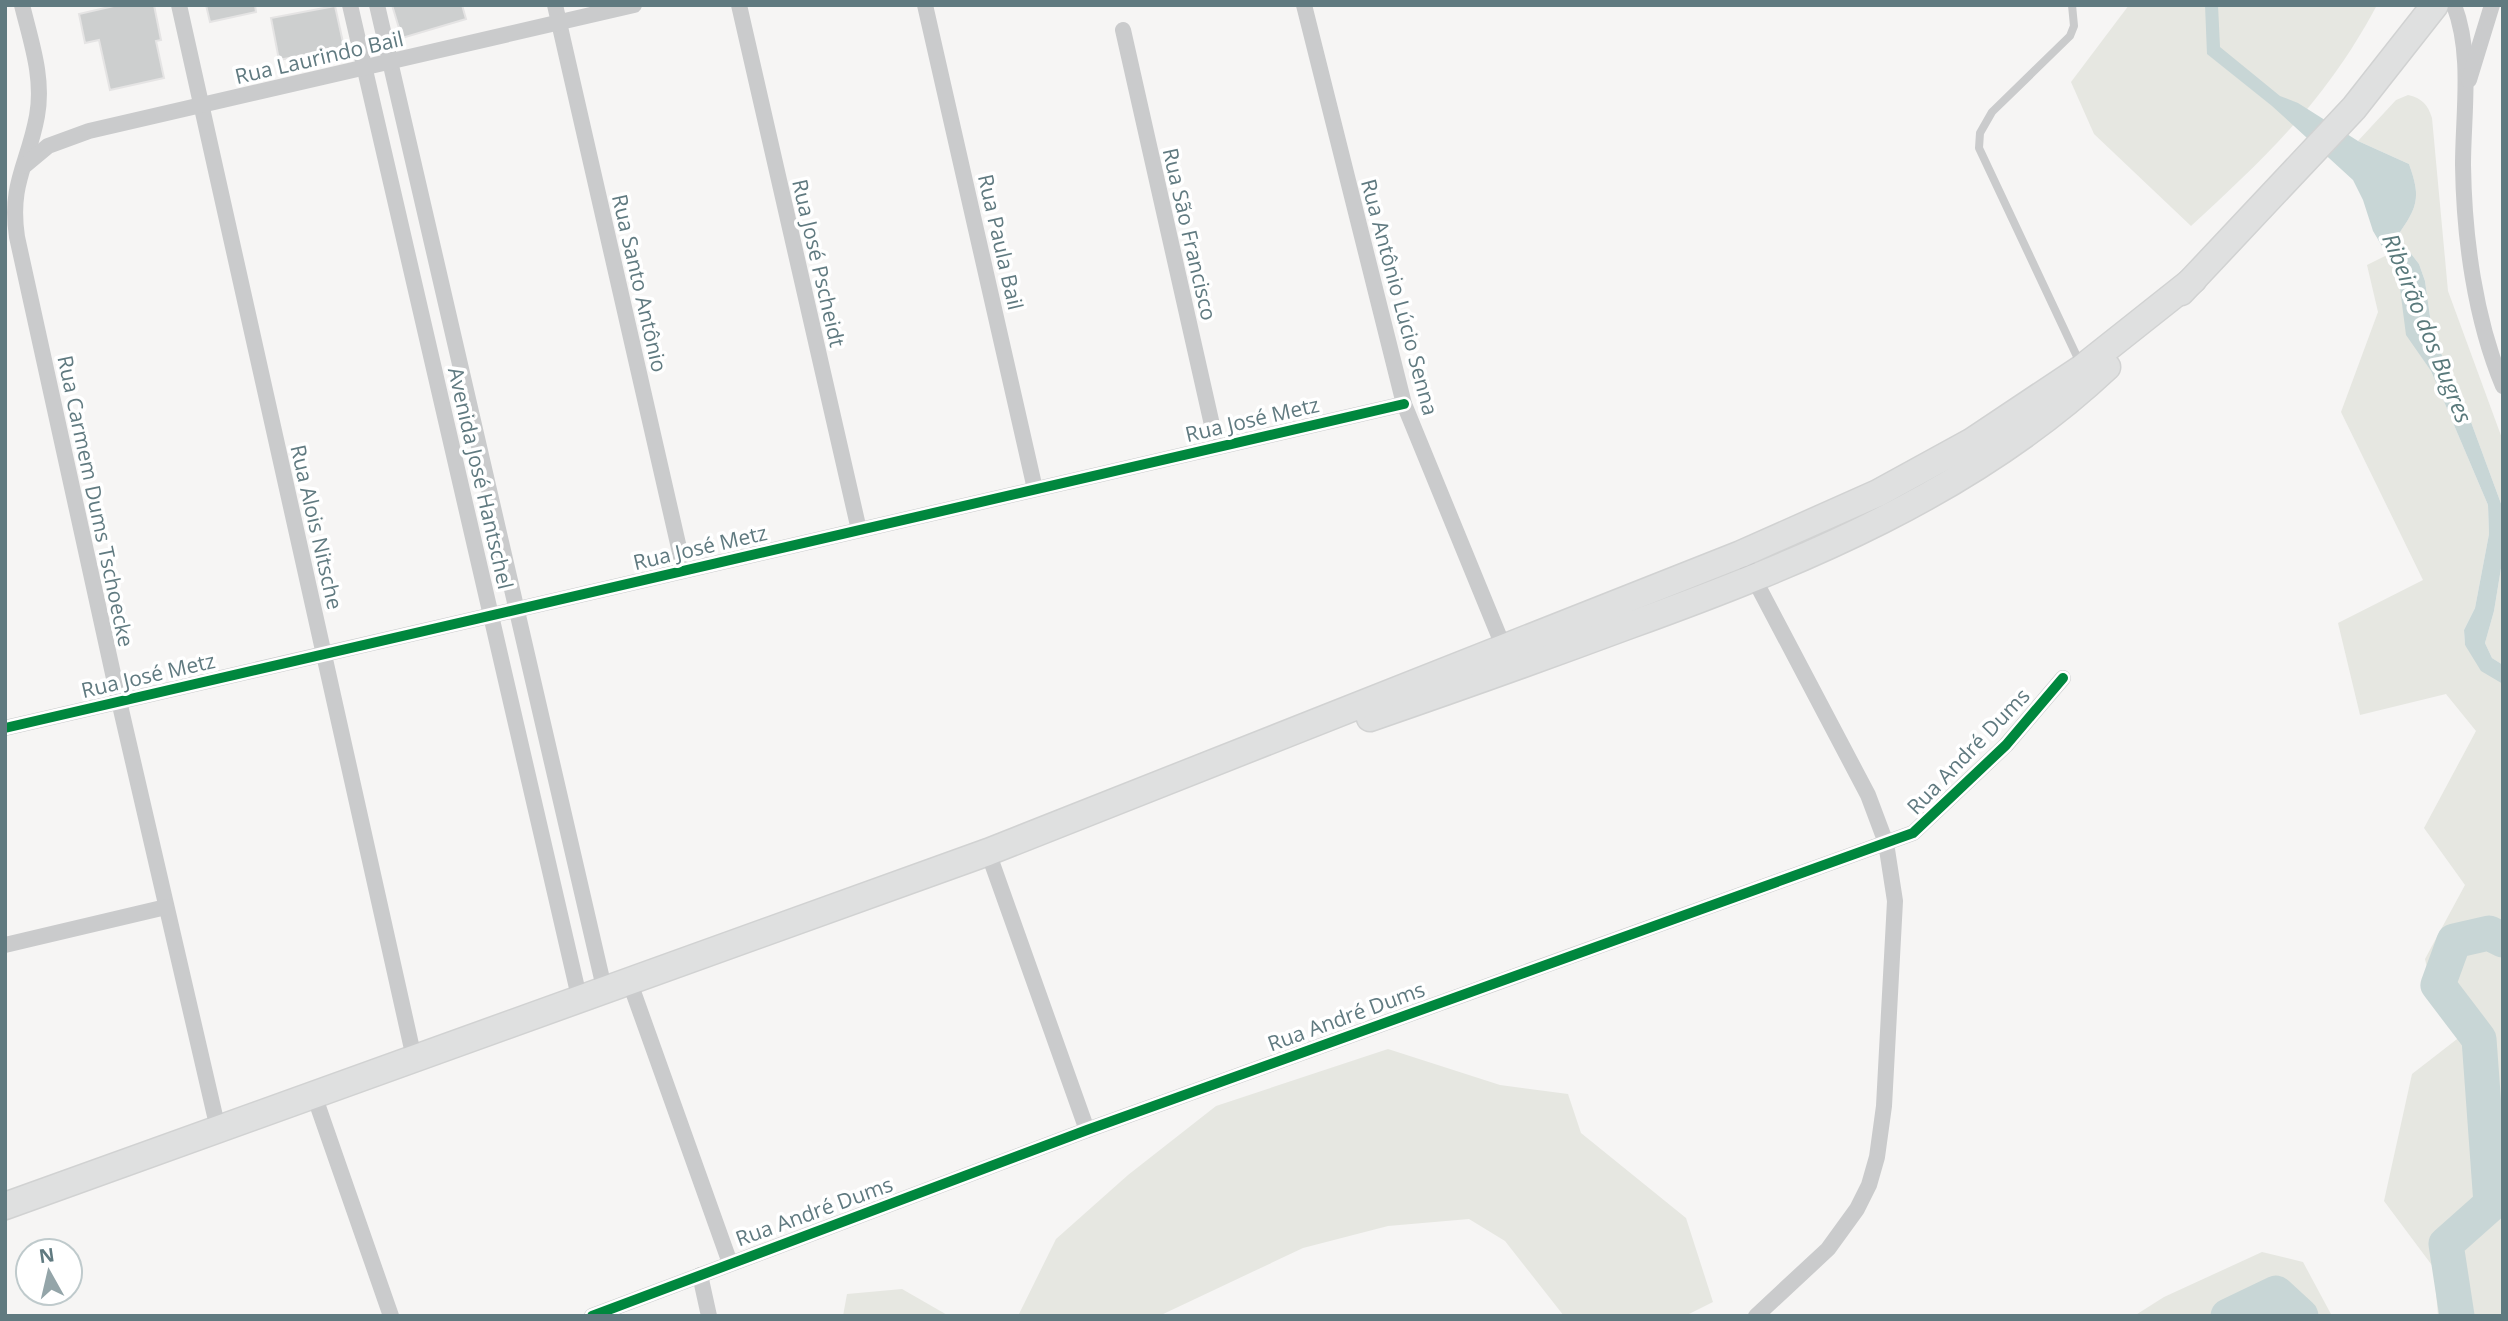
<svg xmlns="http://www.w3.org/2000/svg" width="2508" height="1321" font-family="'Open Sans',sans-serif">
<rect width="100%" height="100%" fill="#f6f5f4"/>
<g fill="#e6e7e1">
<path d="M 2129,5 L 2377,5 C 2327,99 2268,155 2191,226 L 2094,134 L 2071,82 Z"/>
<path d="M 2408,95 C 2422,98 2428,105 2432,118 L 2448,291 L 2503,441 L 2503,509 L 2457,384 L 2433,338 L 2425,281 L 2419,264 L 2402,242 L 2400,232 C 2419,205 2420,195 2409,164 L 2358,141 L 2396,100 Z"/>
<path d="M 2387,255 L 2398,273 L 2407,335 L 2431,371 L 2488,505 L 2489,534 L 2475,608 L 2464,630 L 2465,645 L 2503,684 L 2503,1316 L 2438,1316 L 2434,1268 L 2384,1201 L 2412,1074 L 2461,1036 L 2433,994 L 2425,959 L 2465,885 L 2424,828 L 2476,731 L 2446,694 L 2360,715 L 2338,623 L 2423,580 L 2341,412 L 2378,312 L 2367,265 Z"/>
<path d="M 2503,556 L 2503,665 L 2492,658 L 2485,643 L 2494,611 Z"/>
<path d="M 1388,1049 L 1500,1085 L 1568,1094 L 1581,1133 L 1686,1218 L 1713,1302 L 1685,1316 L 1564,1316 L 1505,1241 L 1469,1219 L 1388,1226 L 1303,1248 L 1159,1316 L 1018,1316 L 1056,1239 L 1128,1175 L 1216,1106 Z"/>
<path d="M 2262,1252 L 2303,1262 L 2332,1316 L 2134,1316 L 2164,1297 Z"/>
<path d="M 902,1289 L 949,1316 L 843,1316 L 847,1294 Z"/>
</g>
<path fill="#c8d6d6" d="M 2205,5 L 2218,5 L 2220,47 L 2280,96 L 2298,103 L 2358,141 L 2409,164 C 2420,195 2419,205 2400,232 L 2402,242 L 2419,264 L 2425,281 L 2433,338 L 2457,384 L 2503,509 L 2503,556 L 2494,611 L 2485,643 L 2492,658 L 2503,665 L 2503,684 L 2481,671 L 2465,645 L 2464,630 L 2475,608 L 2489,534 L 2488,505 L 2431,371 L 2406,335 L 2398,273 L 2373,231 L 2363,200 L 2353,180 L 2272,106 L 2207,54 Z"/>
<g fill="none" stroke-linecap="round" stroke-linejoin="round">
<g stroke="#c8d6d6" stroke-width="35">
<path d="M 2228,1316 L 2276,1293 L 2301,1316"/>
<path d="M 2457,1316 L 2446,1244 L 2491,1204 L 2479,1039 L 2438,985 L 2454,941 L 2489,933 L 2503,940"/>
</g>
</g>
<g fill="#cdcfcf" stroke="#e5e4e4" stroke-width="2">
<path d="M 118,5 L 154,5 L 161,40 L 156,41 L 164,78 L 110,90 L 99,40 L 85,43 L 79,14 Z"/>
<path d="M 206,5 L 255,5 L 256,12 L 210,22 Z"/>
<path d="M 392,5 L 462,5 L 466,19 L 402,38 Z"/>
<path d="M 335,6 L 344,47 L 279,60 L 271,18 Z"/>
</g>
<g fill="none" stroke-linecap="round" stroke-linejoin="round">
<g stroke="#d1d2d2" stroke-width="29">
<g id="trunk">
<path d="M 2181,292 L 2354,108 L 2435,5"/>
<path d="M 1370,718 C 1457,688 1544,657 1630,625 C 1801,563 1973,493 2107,367"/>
<path d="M 5,1206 L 988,852 L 1741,554 L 1878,493 L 1971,442 L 2082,368 L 2193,280"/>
</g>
</g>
<path stroke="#cacbcc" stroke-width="8" d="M 2072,5 L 2074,26 L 2070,36 L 1992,112 L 1980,133 L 1979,148 L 2081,365"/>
<g stroke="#cacbcc" stroke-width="16">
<path d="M 22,5 C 31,42 44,78 37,116 C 28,165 9,183 17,237 L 119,701 L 218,1129"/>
<path d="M 179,5 L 414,1058"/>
<path d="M 350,5 L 580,1001"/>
<path d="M 377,5 L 605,992"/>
<path d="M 555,5 L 684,570"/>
<path d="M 739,5 L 859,530"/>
<path d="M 925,5 L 1035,489"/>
<path d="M 1304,5 L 1404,404 L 1506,653"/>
<path d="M 2454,5 C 2473,55 2463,113 2463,165 C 2464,238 2475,319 2503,386"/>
<path d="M 1123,30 L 1217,447"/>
<path d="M 2469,80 L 2492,5"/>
<path d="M 24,166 L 48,146 L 89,131 L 634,5"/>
<path d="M 1741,554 L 1868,795 L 1886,843 L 1895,901 L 1884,1106 L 1877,1157 L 1869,1185 L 1857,1209 L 1828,1249 L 1756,1316"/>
<path d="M 5,728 L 1404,404"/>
<path d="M 988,852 L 1087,1130"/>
<path d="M 5,945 L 166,907"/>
<path d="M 630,983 L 730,1263"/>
<path d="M 314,1095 L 391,1316"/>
<path d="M 700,1275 L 709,1316"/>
<path d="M 592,1316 L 1087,1130 L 1913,833 L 2006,745 L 2063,678"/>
</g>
<use href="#trunk" stroke="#dfe0e0" stroke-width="26"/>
<g stroke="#fff" stroke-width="15">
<g id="cycleway">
<path d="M 5,728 L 1404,404"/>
<path d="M 592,1316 L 1087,1130 L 1913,833 L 2006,745 L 2063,678"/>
</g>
</g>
<use href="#cycleway" stroke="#00873e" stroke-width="10"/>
</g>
<g text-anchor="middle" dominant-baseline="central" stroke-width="7" stroke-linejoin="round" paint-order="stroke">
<g font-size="21" fill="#607a80" stroke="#fff">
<text transform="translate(319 57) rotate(-13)">Rua Laurindo Bail</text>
<text transform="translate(1190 234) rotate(77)">Rua São Francisco</text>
<text transform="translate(1001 242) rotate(77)">Rua Paula Bail</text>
<text transform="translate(819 263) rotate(77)">Rua José Pscheidt</text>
<text transform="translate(640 283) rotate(77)">Rua Santo Antônio</text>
<text transform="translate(1400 297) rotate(75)">Rua Antônio Lúcio Senna</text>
<text transform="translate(1252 419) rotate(-13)">Rua José Metz</text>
<text transform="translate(481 478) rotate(77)">Avenida José Hantschel</text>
<text transform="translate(96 501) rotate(78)">Rua Carmem Dums Tschoecke</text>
<text transform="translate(317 527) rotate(77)">Rua Alois Nitsche</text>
<text transform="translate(700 547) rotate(-13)">Rua José Metz</text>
<text transform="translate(148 675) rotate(-13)">Rua José Metz</text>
<text transform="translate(1968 751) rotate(-46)">Rua André Dums</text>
<text transform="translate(1346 1016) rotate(-20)">Rua André Dums</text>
<text transform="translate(814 1211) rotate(-20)">Rua André Dums</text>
</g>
<g font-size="23" font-style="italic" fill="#5a7a7c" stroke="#fff">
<text transform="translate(2428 328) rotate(68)">Ribeirão dos Bugres</text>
</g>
</g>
<rect width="2508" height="1321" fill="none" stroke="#607a80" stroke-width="14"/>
<g transform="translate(49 1272) rotate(352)"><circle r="33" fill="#ffffff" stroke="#bfcacc" stroke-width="2"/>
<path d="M0-5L12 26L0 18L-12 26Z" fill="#94a5a9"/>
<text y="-10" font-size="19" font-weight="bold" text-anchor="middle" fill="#607a80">N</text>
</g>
</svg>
